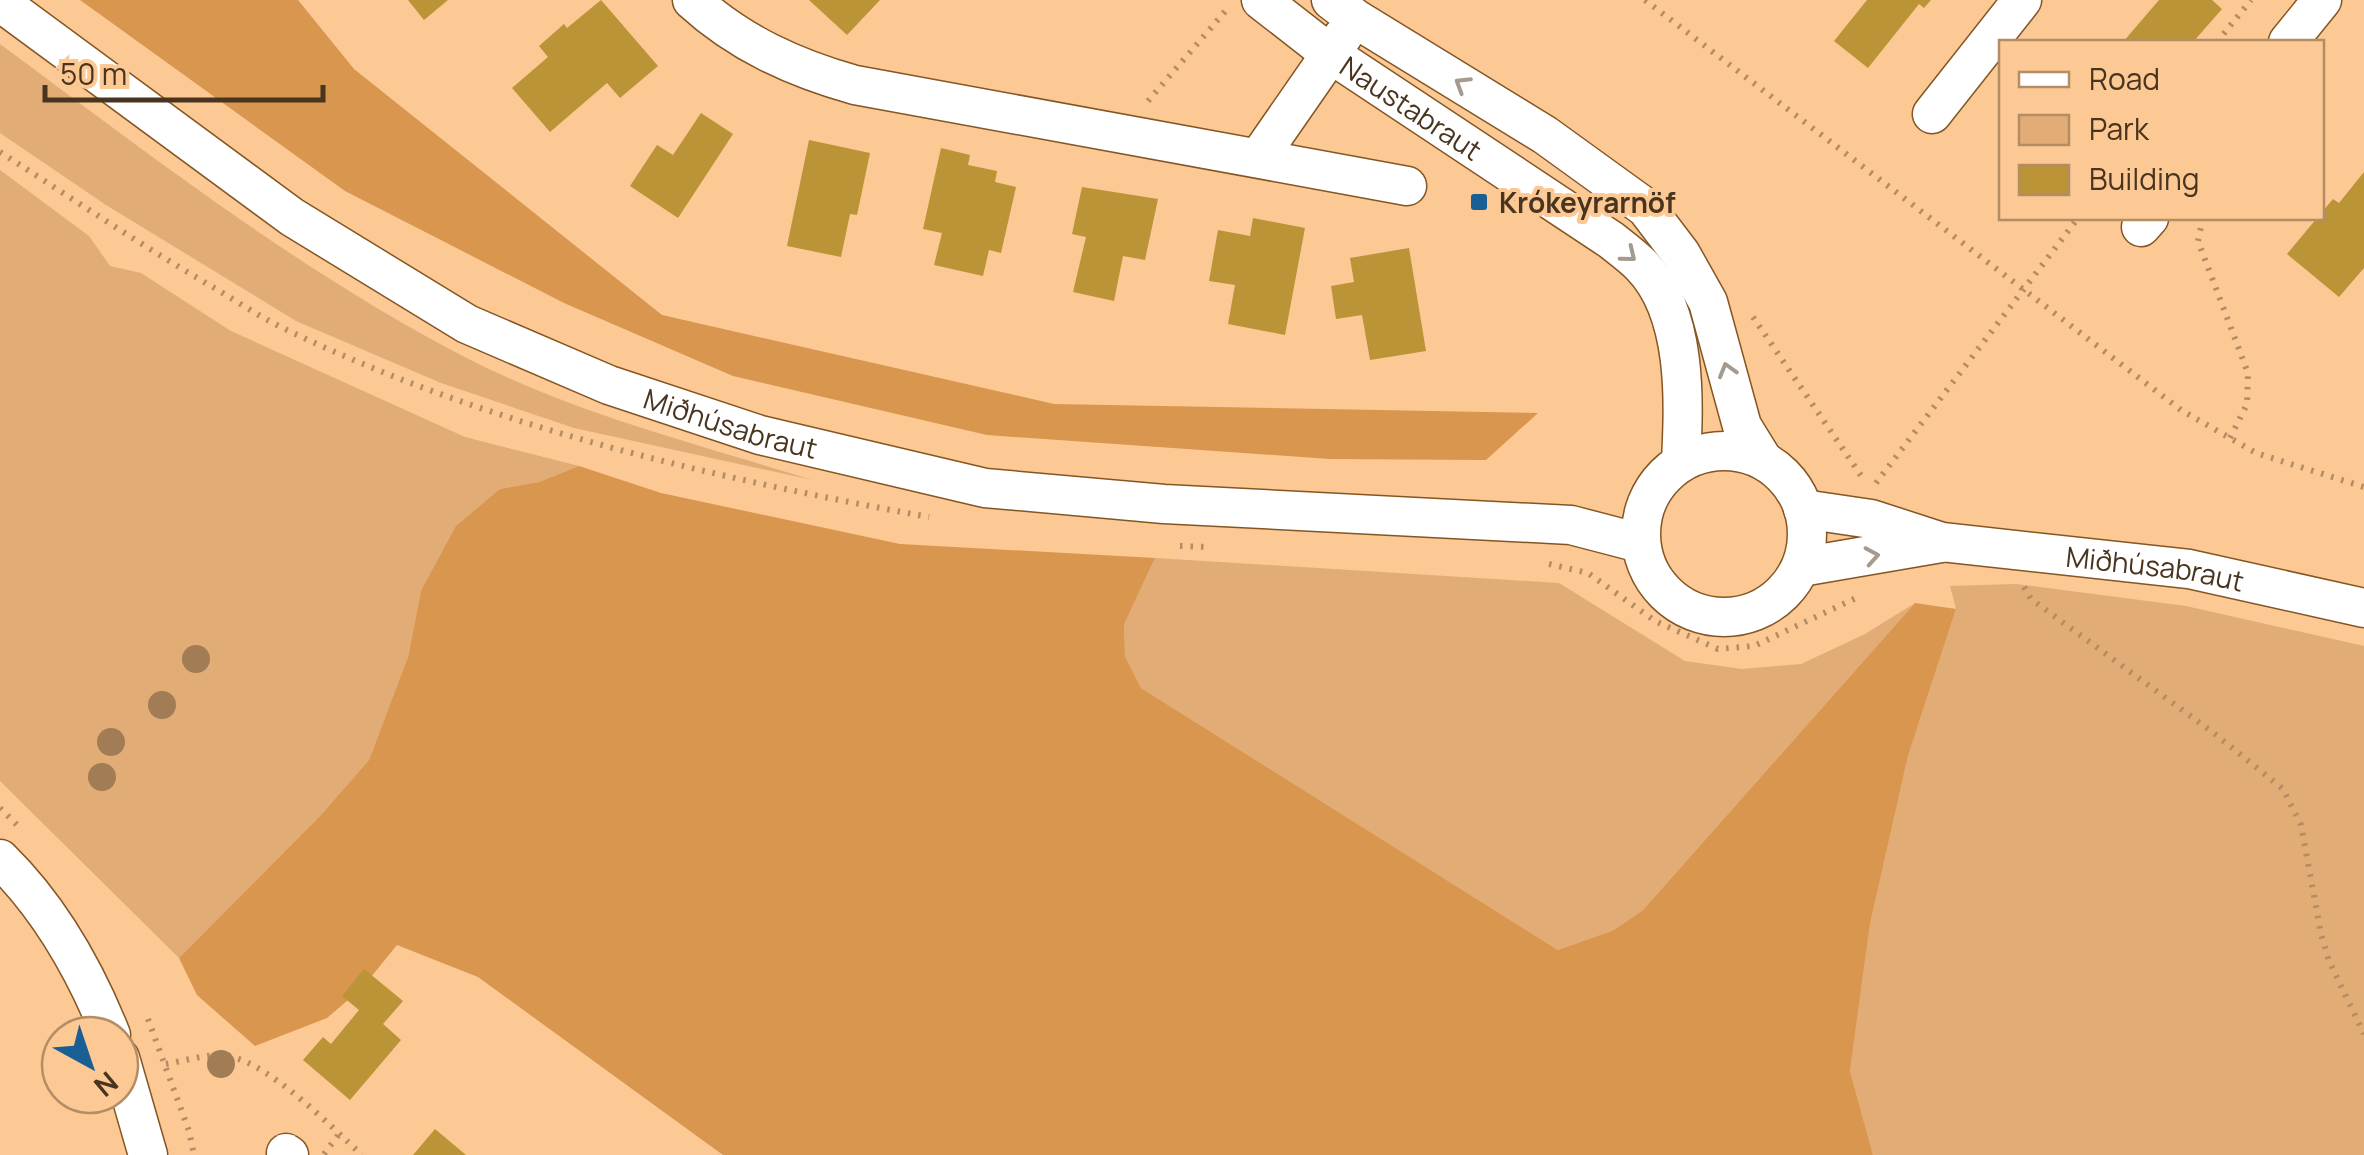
<svg xmlns="http://www.w3.org/2000/svg" width="2364" height="1155" font-family="Manrope,sans-serif">
<rect width="100%" height="100%" fill="#fcc894"/>
<g fill="#e2ac76">
<path d="M 0,44 C 149,154 296,269 461,355 C 571,413 694,443 812,480 L 574,428 L 441,383 L 296,321 L 106,205 L 0,133 Z"/>
<path d="M 0,170 L 89,236 L 110,266 L 141,273 L 231,331 L 465,437 L 579,466 L 539,482 L 500,489 L 421,591 L 408,657 L 369,760 L 320,816 L 179,958 L 0,781 Z"/>
<path d="M 1155,558 L 1559,583 L 1685,661 L 1742,669 L 1801,664 L 1865,634 L 1915,603 L 1643,910 L 1614,930 L 1558,950 L 1141,688 L 1125,656 L 1124,623 Z"/>
<path d="M 2016,584 L 2186,606 L 2364,646 L 2364,1155 L 1873,1155 L 1850,1071 L 1870,924 L 1908,756 L 1956,609 L 1950,586 Z"/>
</g>
<g fill="#d8964f">
<path d="M 80,0 L 298,0 L 354,69 L 662,315 L 1054,404 L 1538,413 L 1486,460 L 1330,459 L 987,435 L 733,376 L 564,303 L 345,191 Z"/>
<path d="M 579,466 L 661,493 L 900,544 L 1155,558 L 1124,624 L 1125,656 L 1141,688 L 1558,950 L 1614,930 L 1643,910 L 1915,603 L 1956,609 L 1908,756 L 1870,924 L 1850,1071 L 1873,1155 L 723,1155 L 478,977 L 397,945 L 362,988 L 327,1018 L 255,1046 L 197,995 L 179,958 L 320,816 L 369,760 L 408,657 L 421,591 L 456,526 L 500,489 L 539,482 Z"/>
</g>
<g fill="#ba9436">
<path d="M 408,0 L 448,0 L 424,20 Z"/>
<path d="M 601,0 L 658,66 L 620,98 L 607,83 L 550,132 L 512,88 L 548,57 L 539,46 L 564,24 L 567,28 Z"/>
<path d="M 809,0 L 880,0 L 847,35 Z"/>
<path d="M 1867,0 L 1931,0 L 1924,8 L 1919,4 L 1868,68 L 1834,41 Z"/>
<path d="M 2159,0 L 2212,0 L 2222,9 L 2193,42 L 2123,42 Z"/>
<path d="M 701,113 L 733,134 L 678,218 L 630,186 L 657,145 L 673,155 Z"/>
<path d="M 809,140 L 870,153 L 857,215 L 850,214 L 841,257 L 787,246 Z"/>
<path d="M 941,148 L 970,155 L 968,165 L 997,171 L 995,182 L 1016,187 L 1001,253 L 989,250 L 983,276 L 934,265 L 942,233 L 923,229 Z"/>
<path d="M 2364,172 L 2364,268 L 2339,297 L 2287,254 L 2317,218 L 2322,218 L 2322,212 L 2333,199 L 2339,203 Z"/>
<path d="M 1082,187 L 1158,199 L 1145,260 L 1123,256 L 1114,301 L 1073,292 L 1086,237 L 1072,234 Z"/>
<path d="M 1253,218 L 1305,228 L 1285,335 L 1228,324 L 1235,285 L 1209,281 L 1218,230 L 1250,236 Z"/>
<path d="M 1409,248 L 1426,351 L 1370,360 L 1362,315 L 1336,319 L 1331,286 L 1354,282 L 1350,258 Z"/>
<path d="M 364,969 L 403,1001 L 383,1024 L 401,1040 L 350,1100 L 303,1060 L 323,1037 L 331,1044 L 359,1010 L 342,996 Z"/>
<path d="M 435,1129 L 466,1155 L 413,1155 Z"/>
</g>
<g fill="none" stroke-linecap="round" stroke-linejoin="round">
<g stroke="#845623" stroke-width="41">
<g id="minor">
<path d="M 692,0 C 739,43 794,68 855,85 L 1407,186"/>
<path id="s1" d="M 1261,0 L 1329,53 L 1611,240 C 1621,248 1632,256 1641,265 C 1688,313 1684,401 1681,462"/>
<path d="M 1331,0 L 1356,19 L 1545,135 L 1646,208 L 1681,254 L 1708,302 L 1742,426 L 1763,460"/>
<path id="s2" d="M 0,2 L 292,217 L 467,324 L 609,385 L 760,435 L 985,488 L 1164,504 L 1571,525 L 1640,543"/>
<path d="M 2288,42 L 2322,0"/>
<path d="M 1932,114 L 2022,0"/>
<path d="M 1259,157 L 1343,36"/>
<path d="M 2141,227 L 2149,218"/>
<circle cx="1724" cy="534" r="83"/>
<path id="s3" d="M 1803,509 L 1871,519 L 1942,542 L 2189,569 L 2364,608"/>
<path d="M 1801,567 L 1941,543"/>
<path d="M 0,859 C 50,908 85,970 111,1035"/>
<path d="M 120,1058 L 148,1155"/>
<path d="M 286,1153 L 289,1155"/>
</g>
</g>
<g stroke="#b38c64" stroke-width="6" stroke-dasharray="2.5 8" stroke-linecap="butt">
<path d="M 1645,0 L 2181,410 L 2256,453 L 2364,487"/>
<path d="M 2217,42 L 2251,0"/>
<path d="M 1148,101 L 1228,8"/>
<path d="M 0,152 C 70,197 139,244 211,286 C 235,300 258,316 283,328 C 485,426 709,477 929,517"/>
<path d="M 2203,218 L 2198,241 L 2248,373 L 2247,404 L 2230,438"/>
<path d="M 1753,317 L 1864,480"/>
<path d="M 1876,483 L 2078,218"/>
<path d="M 1180,546 L 1207,547"/>
<path d="M 1549,564 L 1588,573 L 1655,621 L 1718,649 L 1754,646 L 1858,597"/>
<path d="M 2024,587 L 2031,599 L 2215,734 L 2283,789 L 2301,825 L 2321,934 L 2329,961 L 2364,1034"/>
<path d="M 0,808 L 19,827"/>
<path d="M 148,1019 L 189,1131 L 194,1155"/>
<path d="M 166,1064 C 183,1061 203,1055 221,1055 C 264,1057 330,1126 362,1155"/>
<path d="M 324,1154 L 339,1134"/>
</g>
<use href="#minor" stroke="#fff" stroke-width="38"/>
</g>
<g fill="#a27c54">
<circle cx="196" cy="659" r="14"/>
<circle cx="162" cy="705" r="14"/>
<circle cx="111" cy="742" r="14"/>
<circle cx="102" cy="777" r="14"/>
<circle cx="221" cy="1064" r="14"/>
</g>
<defs><path id="oneway-chevron" d="M-2-3.5L2.5 0L-2 3.5" fill="none" stroke-width="1.6" stroke-linecap="round" stroke-linejoin="round" transform="scale(2.5)"/></defs>
<g stroke="#a49a8f">
<use href="#oneway-chevron" transform="translate(1462 84) rotate(-148)"/>
<use href="#oneway-chevron" transform="translate(1629 255) rotate(39)"/>
<use href="#oneway-chevron" transform="translate(1727 370) rotate(-106)"/>
<use href="#oneway-chevron" transform="translate(1872 556) rotate(-10)"/>
</g>
<rect fill="#195f94" stroke="#fcc894" stroke-width="4" x="1469" y="192" width="20" height="20" rx="5"/>
<g text-anchor="middle" dominant-baseline="central" stroke-width="8" stroke-linejoin="round" paint-order="stroke">
<g font-size="28" fill="#49341f" stroke="#fcc894">
<text stroke="none"><textPath href="#s1" startOffset="185">Naustabraut</textPath></text>
<text stroke="none"><textPath href="#s2" startOffset="850">Miðhúsabraut</textPath></text>
<text stroke="none"><textPath href="#s3" startOffset="358">Miðhúsabraut</textPath></text>
</g>
<g font-size="28" font-weight="bold" fill="#49341f" stroke="#fcc894" text-anchor="start">
<text x="1499" y="202">Krókeyrarnöf</text>
</g>
</g>
<rect x="1999" y="40" width="325" height="180" fill="#fcc894" stroke="#b48d65" stroke-width="2.5"/>
<rect x="2019" y="72" width="50" height="15" fill="#ffffff" stroke="#b48d65" stroke-width="2.5"/>
<text x="2089" y="90" font-size="30" fill="#49341f">Road</text>
<rect x="2019" y="115" width="50" height="30" fill="#e2ac76" stroke="#b48d65" stroke-width="2.5"/>
<text x="2089" y="140" font-size="30" fill="#49341f">Park</text>
<rect x="2019" y="165" width="50" height="30" fill="#ba9436" stroke="#b48d65" stroke-width="2.5"/>
<text x="2089" y="190" font-size="30" fill="#49341f">Building</text>
<g transform="translate(90 1065) rotate(140)"><circle r="48" fill="#fcc894" stroke="#b48d65" stroke-width="2.5"/>
<path d="M0-8L18 38L0 25L-18 38Z" fill="#195f94"/>
<text y="-15" font-size="28" font-weight="bold" text-anchor="middle" fill="#49341f">N</text>
</g>
<path d="M45 85v15h278v-15" fill="none" stroke="#49341f" stroke-width="5"/>
<text x="60" y="85" font-size="30" fill="#49341f" stroke="#fcc894" stroke-width="8" paint-order="stroke">50 m</text>
</svg>
